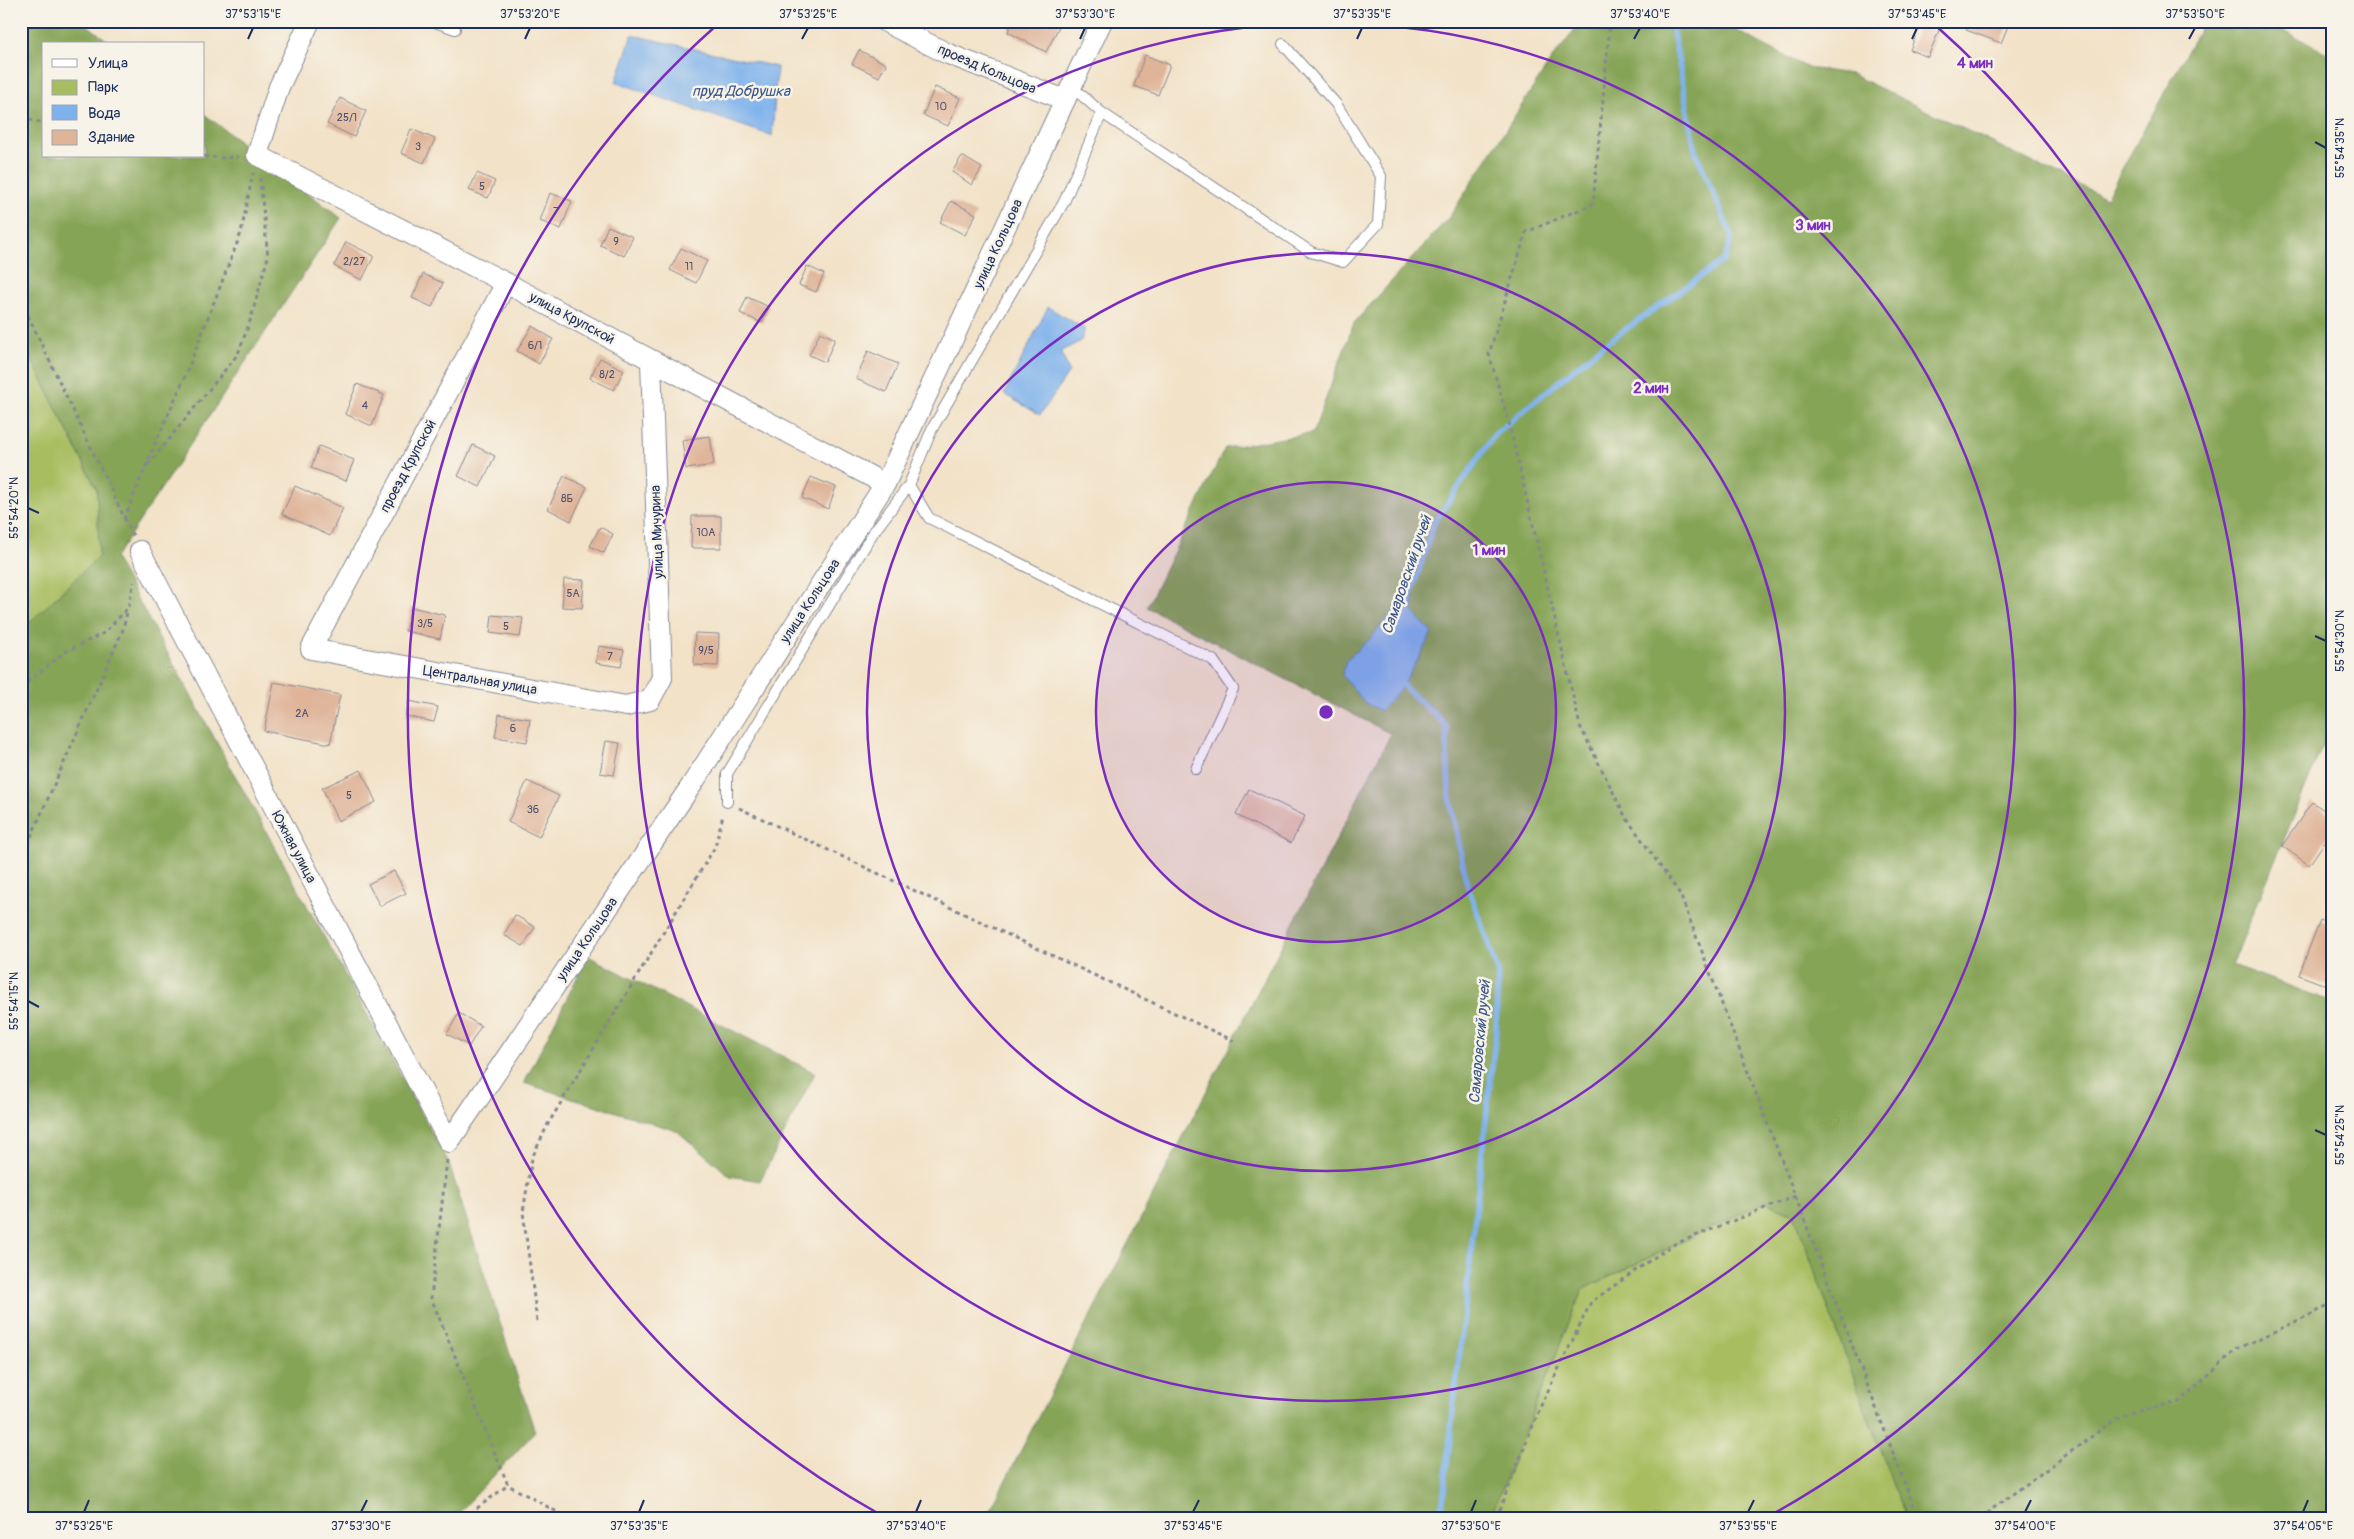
<svg xmlns="http://www.w3.org/2000/svg" width="2354" height="1539" font-family="Pangolin,sans-serif">
<rect width="100%" height="100%" fill="#f7f3e8"/>
<filter id="ink" filterUnits="userSpaceOnUse"><feTurbulence type="fractalNoise" baseFrequency=".02" numOctaves="2"/><feDisplacementMap in="SourceGraphic" scale="10" xChannelSelector="R" yChannelSelector="G"/><feConvolveMatrix kernelMatrix="1 2 1 2 8 2 1 2 1" color-interpolation-filters="sRGB"/></filter>
<filter id="wash" filterUnits="userSpaceOnUse"><feTurbulence type="fractalNoise" baseFrequency=".0096" numOctaves="4" result="noise"/><feDisplacementMap in="SourceGraphic" scale="20" xChannelSelector="R" yChannelSelector="G"/><feGaussianBlur stdDeviation="1.12" result="paint"/><feColorMatrix in="noise" values="0 0 0 0 0 0 0 0 0 0 0 0 0 0 0 0 0 1.4 0 .05"/><feComposite in="paint" operator="in"/></filter>
<g filter="url(#wash)">
<rect width="100%" height="100%" fill="#f2e2c8"/>
<g fill="#a8bd61" stroke="#627660">
<path d="M 21,338 L 97,490 L 99,556 L 21,631 Z"/>
<path d="M 1765,1202 L 1794,1214 L 1905,1518 L 1490,1518 L 1582,1290 Z"/>
</g>
<g fill="#86a457" stroke="#506a5a">
<path d="M 21,21 L 82,21 L 112,44 L 44,44 L 44,156 L 204,156 L 204,114 L 341,218 L 115,558 L 448,1161 L 535,1432 L 454,1518 L 21,1518 L 21,631 L 99,556 L 97,490 L 21,338 Z"/>
<path d="M 1582,21 L 1718,21 L 1808,68 L 1851,74 L 2106,198 L 2204,21 L 2265,21 L 2333,56 L 2333,721 L 2232,965 L 2333,1002 L 2333,1518 L 1905,1518 L 1794,1214 L 1765,1202 L 1582,1290 L 1490,1518 L 986,1518 L 1391,734 L 1147,607 L 1225,448 L 1313,433 L 1354,323 L 1450,216 L 1551,60 Z"/>
<path d="M 588,956 L 815,1073 L 760,1181 L 730,1176 L 677,1131 L 524,1083 Z"/>
</g>
<g fill="#7fb2ec" stroke="#4d70a5">
<path d="M 632,35 L 777,67 L 772,136 L 616,82 Z"/>
<path d="M 1048,307 L 1085,329 L 1081,341 L 1061,351 L 1069,372 L 1040,415 L 1004,394 Z"/>
<path d="M 1414,587 L 1413,612 L 1432,633 L 1403,686 L 1381,711 L 1365,703 L 1342,675 L 1346,660 L 1369,640 Z"/>
</g>
<g fill="none" stroke-linecap="round" stroke-linejoin="round">
<g stroke="#7fb2ec" stroke-width="5.5">
<path d="M 1412,592 L 1434,523 L 1495,434 L 1602,346 L 1724,260 L 1732,237 L 1695,150 L 1671,21"/>
<path d="M 1402,679 L 1403,686 L 1446,725 L 1449,793 L 1466,881 L 1498,971 L 1496,1031 L 1441,1518"/>
</g>
</g>
<g id="blocks">
<g fill="#dfb499">
<path d="M 1013,21 L 1058,21 L 1061,23 L 1046,52 L 1008,32 Z"/>
<path d="M 1922,21 L 1940,28 L 1928,57 L 1910,50 Z"/>
<path d="M 1969,21 L 2010,21 L 2001,43 L 1966,30 Z"/>
<path d="M 859,50 L 886,64 L 879,77 L 852,64 Z"/>
<path d="M 1145,55 L 1170,65 L 1158,95 L 1134,86 Z"/>
<path d="M 935,87 L 960,98 L 948,126 L 923,115 Z"/>
<path d="M 340,98 L 366,111 L 354,137 L 327,124 Z"/>
<path d="M 411,129 L 435,139 L 424,163 L 401,153 Z"/>
<path d="M 962,156 L 982,168 L 972,185 L 952,172 Z"/>
<path d="M 477,173 L 495,181 L 488,198 L 469,190 Z"/>
<path d="M 550,193 L 572,201 L 561,229 L 540,221 Z"/>
<path d="M 951,201 L 976,214 L 965,235 L 940,222 Z"/>
<path d="M 608,226 L 633,237 L 624,256 L 600,245 Z"/>
<path d="M 346,242 L 374,256 L 362,280 L 334,266 Z"/>
<path d="M 681,248 L 707,261 L 696,283 L 670,270 Z"/>
<path d="M 807,266 L 824,274 L 816,292 L 799,285 Z"/>
<path d="M 423,274 L 443,283 L 432,307 L 412,298 Z"/>
<path d="M 747,297 L 769,307 L 762,323 L 740,313 Z"/>
<path d="M 532,326 L 553,339 L 539,364 L 517,351 Z"/>
<path d="M 820,332 L 835,339 L 825,362 L 809,355 Z"/>
<path d="M 868,351 L 898,364 L 886,392 L 856,379 Z"/>
<path d="M 600,358 L 624,370 L 614,390 L 590,378 Z"/>
<path d="M 357,384 L 384,395 L 372,426 L 345,414 Z"/>
<path d="M 710,436 L 714,465 L 686,469 L 682,440 Z"/>
<path d="M 473,445 L 495,456 L 480,487 L 458,476 Z"/>
<path d="M 319,446 L 354,460 L 346,481 L 311,468 Z"/>
<path d="M 564,476 L 587,487 L 571,521 L 548,509 Z"/>
<path d="M 811,477 L 836,487 L 828,509 L 802,498 Z"/>
<path d="M 295,486 L 343,508 L 330,536 L 282,514 Z"/>
<path d="M 692,516 L 721,516 L 721,548 L 691,548 Z"/>
<path d="M 600,527 L 613,534 L 604,553 L 590,546 Z"/>
<path d="M 564,579 L 584,580 L 582,608 L 562,607 Z"/>
<path d="M 411,607 L 445,615 L 440,639 L 405,631 Z"/>
<path d="M 492,615 L 523,618 L 520,637 L 490,633 Z"/>
<path d="M 695,633 L 719,634 L 718,666 L 694,665 Z"/>
<path d="M 599,646 L 624,650 L 621,667 L 596,663 Z"/>
<path d="M 274,682 L 340,695 L 330,744 L 264,731 Z"/>
<path d="M 409,701 L 438,707 L 434,722 L 406,716 Z"/>
<path d="M 499,714 L 530,719 L 527,742 L 495,737 Z"/>
<path d="M 606,741 L 620,743 L 614,775 L 600,773 Z"/>
<path d="M 361,770 L 376,802 L 338,821 L 322,788 Z"/>
<path d="M 527,781 L 559,796 L 539,837 L 508,822 Z"/>
<path d="M 1249,789 L 1305,816 L 1291,843 L 1236,815 Z"/>
<path d="M 2312,802 L 2333,816 L 2333,830 L 2309,865 L 2282,846 Z"/>
<path d="M 394,871 L 406,893 L 380,906 L 368,884 Z"/>
<path d="M 515,915 L 535,927 L 523,946 L 504,935 Z"/>
<path d="M 2320,920 L 2333,925 L 2333,988 L 2299,975 Z"/>
<path d="M 459,1013 L 481,1026 L 469,1046 L 447,1034 Z"/>
</g>
</g>
</g>
<g filter="url(#ink)">
<use href="#blocks" fill-opacity="0" stroke="#868893" stroke-width="1"/>
<g fill="none" stroke-linecap="round" stroke-linejoin="round">
<g stroke="#868893" stroke-width="12">
<g id="service">
<path d="M 432,21 L 455,29"/>
<path d="M 1072,87 L 1102,113 L 1311,252 L 1343,262 L 1378,224 L 1381,176 L 1336,104 L 1283,44"/>
<path d="M 909,485 L 929,518 L 1213,660 L 1233,689 L 1196,769"/>
<path d="M 727,802 L 727,774 L 873,533 L 909,485 L 932,429 L 1064,202 L 1102,113"/>
</g>
</g>
<g stroke="#868893" stroke-width="22">
<g id="minor">
<path d="M 310,21 L 279,87 L 257,155 L 506,283 L 885,484"/>
<path d="M 884,21 L 946,53 L 1065,100"/>
<path d="M 506,283 L 311,649 L 626,706 L 650,700 L 662,678 L 651,361"/>
<path d="M 140,551 L 449,1142 L 691,786 L 885,484 L 1102,21"/>
</g>
</g>
<g stroke="#868893" stroke-width="3" stroke-dasharray="4 4" stroke-linecap="butt">
<path d="M 1613,21 L 1610,24 L 1593,204 L 1526,232 L 1489,354 L 1509,423 L 1580,726 L 1625,816 L 1680,894 L 1918,1518"/>
<path d="M 21,118 L 44,123"/>
<path d="M 204,156 L 220,158 L 238,157"/>
<path d="M 21,301 L 133,536"/>
<path d="M 148,465 L 238,354 L 251,318 L 268,257 L 260,178"/>
<path d="M 124,519 L 155,444 L 184,379 L 241,233 L 253,173"/>
<path d="M 21,687 L 65,652 L 104,633 L 128,608 L 134,582"/>
<path d="M 739,808 L 1234,1041"/>
<path d="M 21,859 L 122,632 L 128,609"/>
<path d="M 447,1160 L 431,1298 L 508,1485 L 568,1518"/>
<path d="M 537,1321 L 523,1212 L 532,1158 L 548,1124 L 715,847 L 723,815"/>
<path d="M 464,1518 L 508,1485"/>
<path d="M 1496,1518 L 1542,1403 L 1591,1302 L 1672,1245 L 1796,1196"/>
<path d="M 1980,1518 L 2121,1415 L 2179,1402 L 2237,1349 L 2333,1304"/>
</g>
<use href="#service" stroke="#fff" stroke-width="10"/>
<use href="#minor" stroke="#fff" stroke-width="20"/>
</g>
</g>
<path fill="none" stroke="#1b2f5e" stroke-width="2" d="M 248,39 L 253,28M 525,39 L 530,28M 802,39 L 808,28M 1080,39 L 1085,28M 1357,39 L 1362,28M 1634,39 L 1640,28M 1912,39 L 1917,28M 2189,39 L 2195,28M 2315,142 L 2326,148M 28,508 L 39,513M 2315,636 L 2326,641M 28,1001 L 39,1007M 2315,1130 L 2326,1135M 84,1512 L 89,1500M 361,1512 L 367,1500M 639,1512 L 644,1500M 916,1512 L 921,1500M 1193,1512 L 1199,1500M 1471,1512 L 1476,1500M 1748,1512 L 1754,1500M 2025,1512 L 2031,1500M 2303,1512 L 2308,1500"/>
<circle cx="1326" cy="712" r="230" fill="#7b2cbf" fill-opacity=".12"/>
<g fill="none" stroke="#7b2cbf" stroke-width="2.5">
<circle cx="1326" cy="712" r="230"/>
<circle cx="1326" cy="712" r="459"/>
<circle cx="1326" cy="712" r="689"/>
<path d="M881 1515A918 918 0 0 1 718 24M1934 24A918 918 0 0 1 1771 1515"/>
</g>
<g text-anchor="middle" dominant-baseline="central" stroke-width="5" stroke-linejoin="round" paint-order="stroke">
<g font-size="11" fill="#4c506d">
<text x="941" y="106">10</text>
<text x="347" y="117">25/1</text>
<text x="418" y="146">3</text>
<text x="482" y="186">5</text>
<text x="556" y="211">7</text>
<text x="616" y="241">9</text>
<text x="354" y="261">2/27</text>
<text x="689" y="266">11</text>
<text x="535" y="345">6/1</text>
<text x="607" y="374">8/2</text>
<text x="365" y="405">4</text>
<text x="567" y="498">8Б</text>
<text x="706" y="532">10А</text>
<text x="573" y="593">5А</text>
<text x="425" y="623">3/5</text>
<text x="506" y="626">5</text>
<text x="706" y="650">9/5</text>
<text x="610" y="656">7</text>
<text x="302" y="713">2А</text>
<text x="513" y="728">6</text>
<text x="349" y="795">5</text>
<text x="533" y="809">36</text>
</g>
<g font-size="14" fill="#1b2f5e" stroke="#f7f3e8">
<text transform="translate(987 69) rotate(23)">проезд Кольцова</text>
<text transform="translate(998 244) rotate(-65)">улица Кольцова</text>
<text transform="translate(572 318) rotate(28)">улица Крупской</text>
<text transform="translate(408 466) rotate(-62)">проезд Крупской</text>
<text transform="translate(657 532) rotate(-92)">улица Мичурина</text>
<text transform="translate(810 601) rotate(-57)">улица Кольцова</text>
<text transform="translate(480 680) rotate(10)">Центральная улица</text>
<text transform="translate(294 847) rotate(62)">Южная улица</text>
<text transform="translate(587 939) rotate(-56)">улица Кольцова</text>
</g>
<g font-size="15" font-style="italic" fill="#395689" stroke="#f7f3e8">
<text x="741" y="91">пруд Добрушка</text>
<text transform="translate(1407 575) rotate(-71)">Самаровский ручей</text>
<text transform="translate(1480 1042) rotate(-85)">Самаровский ручей</text>
</g>
</g>
<circle cx="1326" cy="712" r="8" fill="#7b2cbf" stroke="#f7f3e8" stroke-width="2.5"/>
<g font-size="15" text-anchor="middle" font-weight="bold" fill="#7b2cbf" stroke="#f7f3e8" stroke-width="5" stroke-linejoin="round" paint-order="stroke">
<text x="1975" y="68">4 мин</text>
<text x="1813" y="230">3 мин</text>
<text x="1651" y="393">2 мин</text>
<text x="1489" y="555">1 мин</text>
</g>
<rect width="2354" height="1539" fill="none" stroke="#f7f3e8" stroke-width="55"/>
<rect x="42" y="42" width="162" height="115" fill="#f7f3e8" stroke="#9fa5b1"/>
<rect x="52" y="59" width="25" height="8" fill="#ffffff" stroke="#9fa5b1"/>
<text x="88" y="68" font-size="15" fill="#1b2f5e">Улица</text>
<rect x="52" y="80" width="25" height="15" fill="#a8bd61" stroke="#9fa5b1"/>
<text x="88" y="92" font-size="15" fill="#1b2f5e">Парк</text>
<rect x="52" y="105" width="25" height="15" fill="#7fb2ec" stroke="#9fa5b1"/>
<text x="88" y="118" font-size="15" fill="#1b2f5e">Вода</text>
<rect x="52" y="130" width="25" height="15" fill="#dfb499" stroke="#9fa5b1"/>
<text x="88" y="142" font-size="15" fill="#1b2f5e">Здание</text>
<rect x="28" y="28" width="2298" height="1484" fill="none" stroke="#1b2f5e" stroke-width="2"/>
<g font-size="12" text-anchor="middle" fill="#1b2f5e">
<text x="253" y="18">37°53'15"E</text>
<text x="530" y="18">37°53'20"E</text>
<text x="808" y="18">37°53'25"E</text>
<text x="1085" y="18">37°53'30"E</text>
<text x="1362" y="18">37°53'35"E</text>
<text x="1640" y="18">37°53'40"E</text>
<text x="1917" y="18">37°53'45"E</text>
<text x="2195" y="18">37°53'50"E</text>
<text transform="translate(2340 148) rotate(-90)" y="4">55°54'35"N</text>
<text transform="translate(14 508) rotate(-90)" y="4">55°54'20"N</text>
<text transform="translate(2340 641) rotate(-90)" y="4">55°54'30"N</text>
<text transform="translate(14 1001) rotate(-90)" y="4">55°54'15"N</text>
<text transform="translate(2340 1135) rotate(-90)" y="4">55°54'25"N</text>
<text x="84" y="1530">37°53'25"E</text>
<text x="361" y="1530">37°53'30"E</text>
<text x="639" y="1530">37°53'35"E</text>
<text x="916" y="1530">37°53'40"E</text>
<text x="1193" y="1530">37°53'45"E</text>
<text x="1471" y="1530">37°53'50"E</text>
<text x="1748" y="1530">37°53'55"E</text>
<text x="2025" y="1530">37°54'00"E</text>
<text x="2303" y="1530">37°54'05"E</text>
</g>
</svg>
